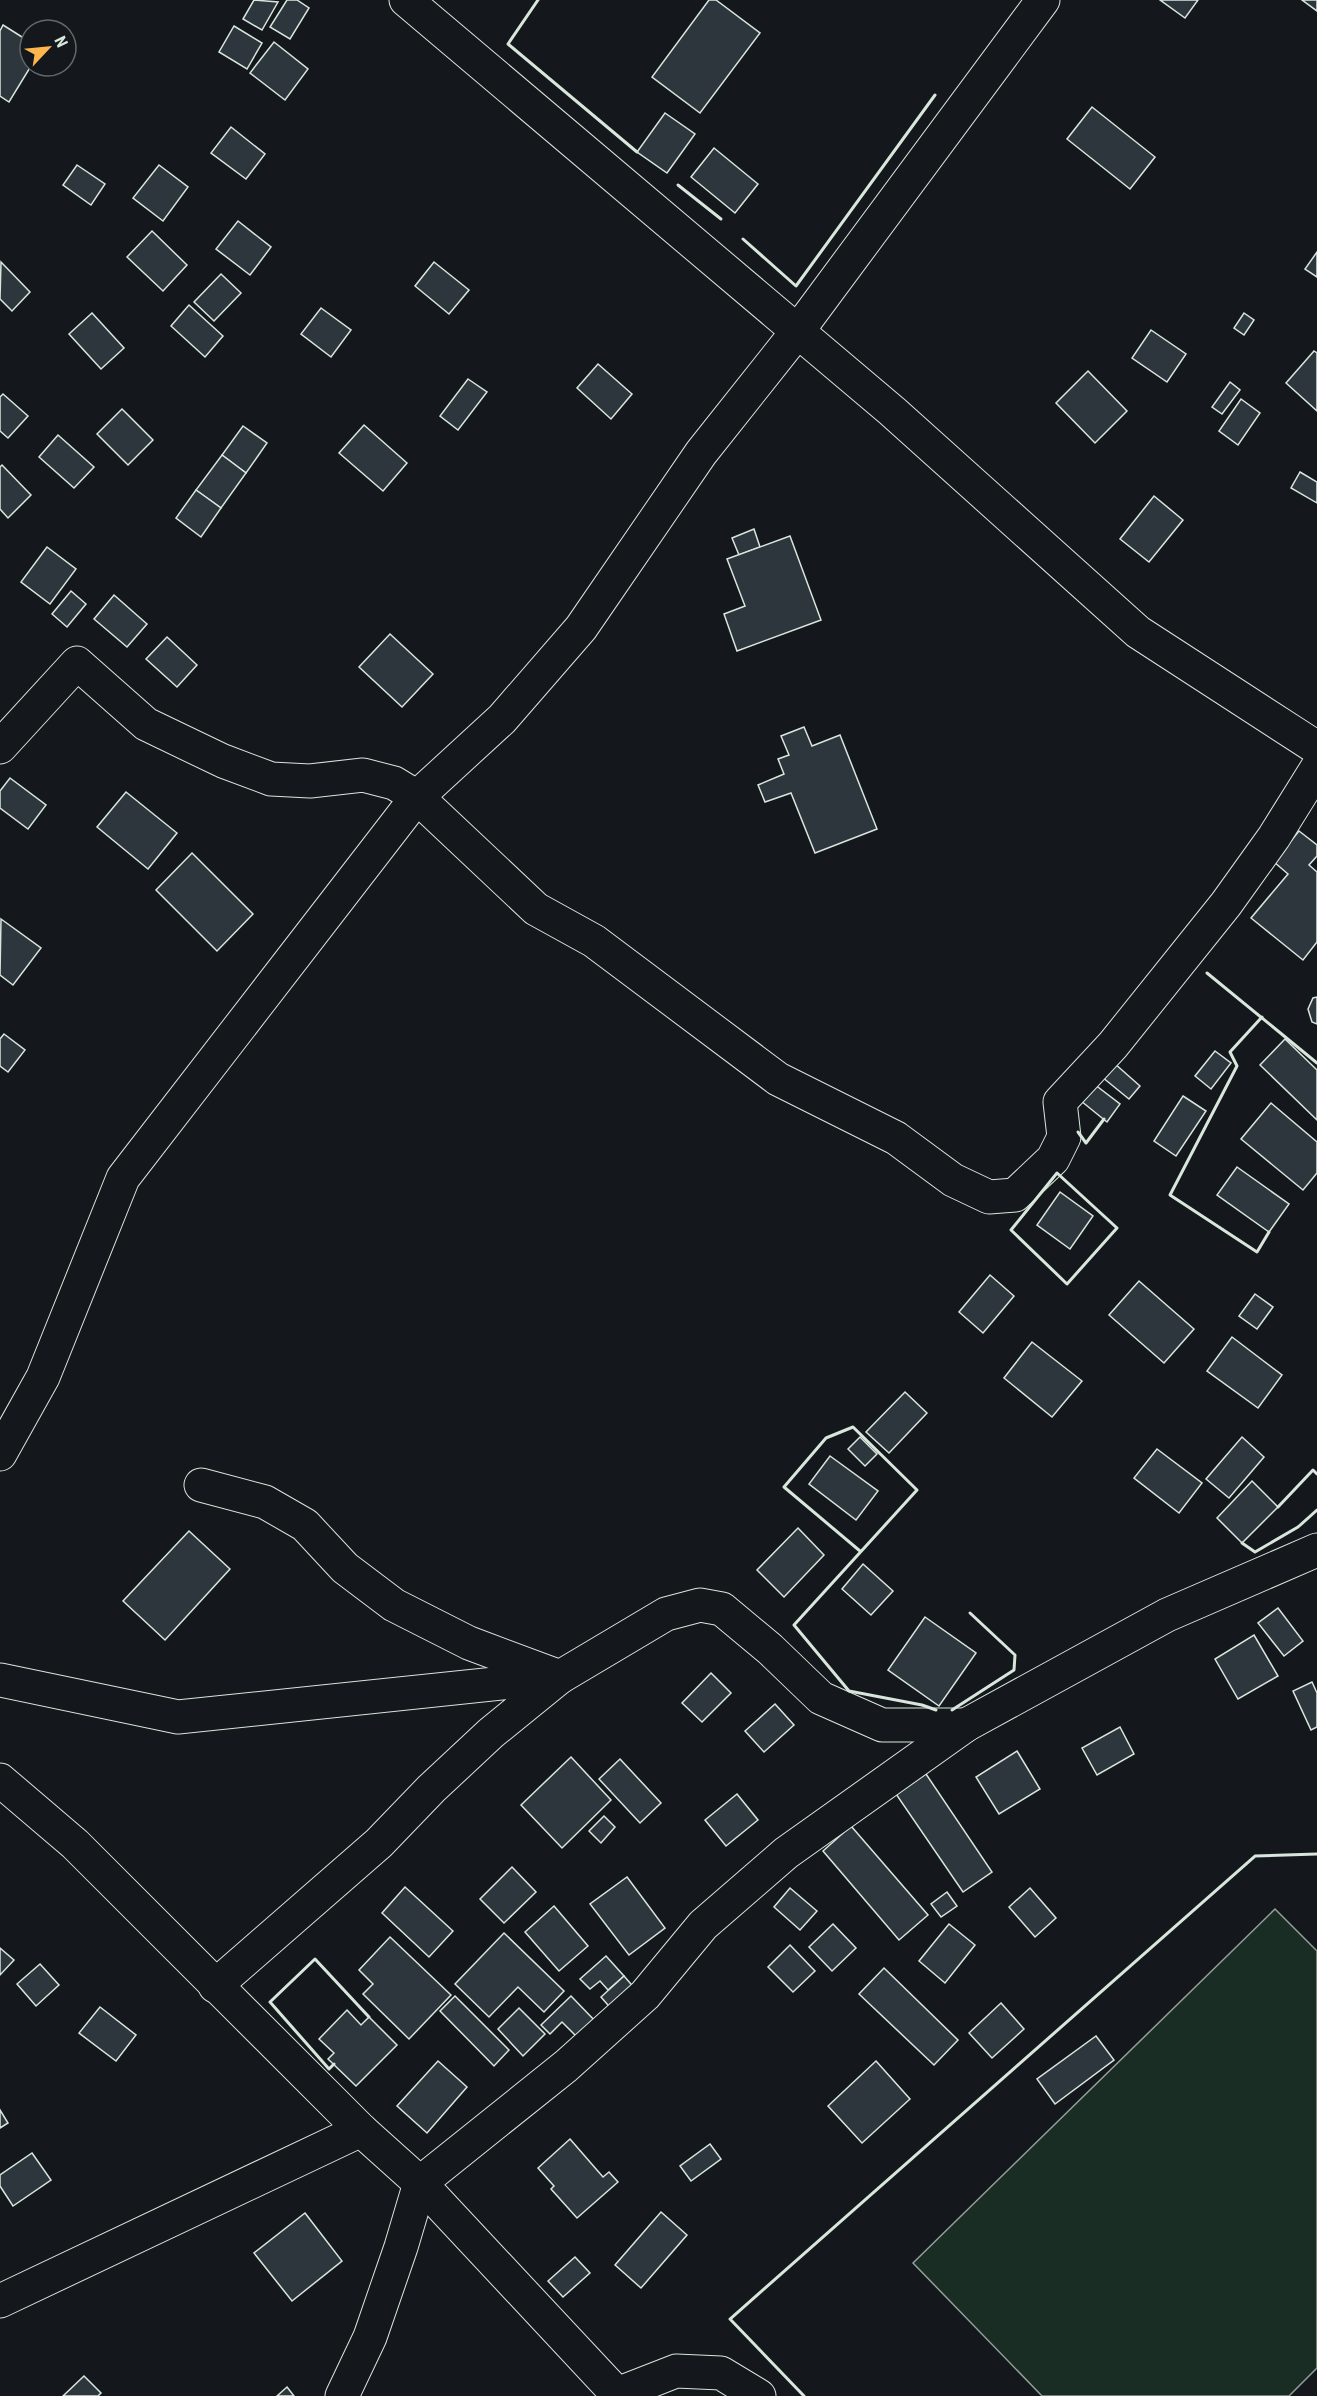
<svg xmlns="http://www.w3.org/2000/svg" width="1317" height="2396" font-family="'Roboto Condensed',sans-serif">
<rect width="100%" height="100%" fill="#14181c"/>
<path fill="#1a2d24" stroke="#939e99" stroke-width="1.5" d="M 1275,1909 L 1317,1951 L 1317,2368 L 1289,2396 L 1042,2396 L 913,2263 Z"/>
<g fill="#2c363c" stroke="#d8e6dc" stroke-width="1.5">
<path d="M 254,0 L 278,2 L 262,30 L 243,19 Z"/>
<path d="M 287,0 L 297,0 L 309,8 L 290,39 L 270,27 Z"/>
<path d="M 709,0 L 716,0 L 760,33 L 700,113 L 652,77 Z"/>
<path d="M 1160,0 L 1198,0 L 1185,18 Z"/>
<path d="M 1302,0 L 1317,0 L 1317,11 Z"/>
<path d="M 3,25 L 30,42 L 31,66 L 9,102 L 0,96 L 0,31 Z"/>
<path d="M 234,26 L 262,43 L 247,69 L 219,52 Z"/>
<path d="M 274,42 L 308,69 L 285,100 L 250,73 Z"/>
<path d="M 1092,107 L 1155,157 L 1130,189 L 1067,139 Z"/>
<path d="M 665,113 L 695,134 L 667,173 L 637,152 Z"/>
<path d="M 231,127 L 265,154 L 246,179 L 211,153 Z"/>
<path d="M 714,148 L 758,184 L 735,213 L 691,177 Z"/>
<path d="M 77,165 L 105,184 L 91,205 L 63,185 Z"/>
<path d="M 159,165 L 188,187 L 163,221 L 133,198 Z"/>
<path d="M 238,221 L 271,247 L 250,275 L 216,249 Z"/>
<path d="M 152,231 L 187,265 L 163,291 L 127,257 Z"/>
<path d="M 1317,252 L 1317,277 L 1305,269 Z"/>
<path d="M 1,262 L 30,292 L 12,311 L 0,299 Z"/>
<path d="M 434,262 L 469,290 L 449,314 L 415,286 Z"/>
<path d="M 221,274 L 241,293 L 214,321 L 194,302 Z"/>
<path d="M 189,305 L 223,336 L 205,357 L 171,326 Z"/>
<path d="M 321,308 L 351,330 L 331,357 L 301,334 Z"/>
<path d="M 92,313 L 124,348 L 101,369 L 69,334 Z"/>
<path d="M 1244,313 L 1254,320 L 1244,335 L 1234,328 Z"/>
<path d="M 1151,330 L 1186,354 L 1167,382 L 1132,358 Z"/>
<path d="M 1314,351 L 1317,353 L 1317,411 L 1286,383 Z"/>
<path d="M 598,364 L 632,394 L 611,419 L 577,388 Z"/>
<path d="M 1088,371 L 1127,411 L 1095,443 L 1056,403 Z"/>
<path d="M 468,379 L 487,392 L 458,430 L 440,416 Z"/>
<path d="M 1230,382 L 1240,390 L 1222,414 L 1212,407 Z"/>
<path d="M 3,394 L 28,416 L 8,438 L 0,431 L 0,397 Z"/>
<path d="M 1241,399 L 1260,413 L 1238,445 L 1219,431 Z"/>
<path d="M 122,409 L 153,440 L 128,465 L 97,434 Z"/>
<path d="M 364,425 L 407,463 L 383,491 L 339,453 Z"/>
<path d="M 243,426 L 267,443 L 246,473 L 222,455 Z"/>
<path d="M 58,435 L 94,467 L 74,488 L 39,457 Z"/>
<path d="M 222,455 L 246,473 L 221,508 L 196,490 Z"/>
<path d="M 2,465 L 31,495 L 8,518 L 0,509 L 0,467 Z"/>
<path d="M 1300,472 L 1317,482 L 1317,503 L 1291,488 Z"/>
<path d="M 196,490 L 221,508 L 201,537 L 176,518 Z"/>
<path d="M 1154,496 L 1183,520 L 1149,562 L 1120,539 Z"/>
<path d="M 754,529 L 760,547 L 739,555 L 732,538 Z"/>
<path d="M 790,536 L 821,620 L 737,651 L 724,614 L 745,606 L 727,559 Z"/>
<path d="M 47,547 L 76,569 L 50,604 L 21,582 Z"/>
<path d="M 71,591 L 86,604 L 67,627 L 52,614 Z"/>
<path d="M 114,595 L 147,624 L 127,647 L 94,619 Z"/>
<path d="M 390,634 L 433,674 L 402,707 L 359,667 Z"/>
<path d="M 167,637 L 197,665 L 177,687 L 146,659 Z"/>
<path d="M 804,727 L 812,746 L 840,735 L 877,829 L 815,853 L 791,793 L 765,802 L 758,785 L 784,774 L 778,759 L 789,755 L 781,736 Z"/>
<path d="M 10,778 L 46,805 L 28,829 L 0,808 L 0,791 Z"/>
<path d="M 126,792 L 177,833 L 148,869 L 97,827 Z"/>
<path d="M 1299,831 L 1317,845 L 1317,856 L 1309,865 L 1317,872 L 1317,942 L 1303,960 L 1251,918 L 1288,874 L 1274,862 Z"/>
<path d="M 192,853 L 253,914 L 217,951 L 156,890 Z"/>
<path d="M 1,919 L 41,948 L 13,985 L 0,975 Z"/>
<path d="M 1317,997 L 1317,1024 L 1312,1022 L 1308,1009 L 1313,998 Z"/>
<path d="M 4,1034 L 25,1050 L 8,1072 L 0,1066 L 0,1039 Z"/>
<path d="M 1285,1039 L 1317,1070 L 1317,1120 L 1260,1065 Z"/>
<path d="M 1215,1051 L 1231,1063 L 1211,1089 L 1195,1076 Z"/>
<path d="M 1114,1063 L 1140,1086 L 1129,1099 L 1102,1077 Z"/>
<path d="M 1094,1084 L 1120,1104 L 1107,1122 L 1081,1101 Z"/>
<path d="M 1183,1096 L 1206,1111 L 1176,1156 L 1154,1141 Z"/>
<path d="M 1271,1103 L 1317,1142 L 1317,1173 L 1303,1190 L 1241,1139 Z"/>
<path d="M 1237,1167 L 1289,1204 L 1269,1232 L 1217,1195 Z"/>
<path d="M 1060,1192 L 1093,1216 L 1070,1249 L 1037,1225 Z"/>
<path d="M 990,1275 L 1014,1296 L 983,1333 L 959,1312 Z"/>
<path d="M 1139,1281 L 1194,1329 L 1164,1363 L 1109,1315 Z"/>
<path d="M 1255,1294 L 1273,1307 L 1257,1329 L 1239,1316 Z"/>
<path d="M 1232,1337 L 1282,1375 L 1258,1408 L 1207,1371 Z"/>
<path d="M 1032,1342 L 1082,1381 L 1052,1417 L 1004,1378 Z"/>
<path d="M 905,1392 L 927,1413 L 889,1453 L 866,1432 Z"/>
<path d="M 860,1437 L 877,1454 L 865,1466 L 848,1449 Z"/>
<path d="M 1242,1437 L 1264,1457 L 1229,1498 L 1206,1479 Z"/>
<path d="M 1157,1449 L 1202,1483 L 1179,1513 L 1134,1478 Z"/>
<path d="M 830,1456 L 878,1491 L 856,1520 L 809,1484 Z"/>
<path d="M 1252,1481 L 1278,1507 L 1242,1543 L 1217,1518 Z"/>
<path d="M 798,1528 L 824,1555 L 784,1597 L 757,1570 Z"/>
<path d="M 189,1531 L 230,1569 L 165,1640 L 123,1601 Z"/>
<path d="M 863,1564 L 893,1591 L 871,1615 L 842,1589 Z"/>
<path d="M 1278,1608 L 1303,1641 L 1284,1656 L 1258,1623 Z"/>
<path d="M 925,1617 L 976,1653 L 939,1706 L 888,1670 Z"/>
<path d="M 1254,1635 L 1278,1676 L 1238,1699 L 1215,1659 Z"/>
<path d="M 711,1673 L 731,1693 L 702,1722 L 682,1703 Z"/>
<path d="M 1312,1682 L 1317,1693 L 1317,1727 L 1311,1730 L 1293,1691 Z"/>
<path d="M 775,1704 L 794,1725 L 764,1752 L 745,1731 Z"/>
<path d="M 1120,1727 L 1134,1754 L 1097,1775 L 1082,1748 Z"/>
<path d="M 1017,1751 L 1040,1789 L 999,1814 L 976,1777 Z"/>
<path d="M 571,1757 L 611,1800 L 562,1848 L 521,1805 Z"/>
<path d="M 620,1759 L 661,1803 L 640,1823 L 599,1779 Z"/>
<path d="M 926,1774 L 992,1872 L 963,1892 L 896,1794 Z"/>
<path d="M 737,1794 L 758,1820 L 726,1846 L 705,1820 Z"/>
<path d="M 604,1816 L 615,1827 L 601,1843 L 589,1831 Z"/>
<path d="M 851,1826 L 928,1915 L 899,1940 L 823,1851 Z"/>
<path d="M 512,1867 L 536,1892 L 504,1923 L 480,1899 Z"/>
<path d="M 627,1877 L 665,1928 L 629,1955 L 590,1904 Z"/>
<path d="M 405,1887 L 453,1931 L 429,1957 L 382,1913 Z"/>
<path d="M 790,1888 L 817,1911 L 800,1930 L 774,1907 Z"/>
<path d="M 1030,1888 L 1056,1918 L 1035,1937 L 1009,1907 Z"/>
<path d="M 947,1892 L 957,1906 L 941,1917 L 931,1904 Z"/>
<path d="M 554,1906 L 588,1946 L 559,1971 L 525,1932 Z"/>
<path d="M 833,1924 L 856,1948 L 832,1971 L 809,1947 Z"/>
<path d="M 949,1924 L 975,1945 L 945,1983 L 919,1961 Z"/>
<path d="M 504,1933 L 564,1991 L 544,2012 L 518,1987 L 489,2017 L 455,1984 Z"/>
<path d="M 390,1937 L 451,1995 L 409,2039 L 363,1994 L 373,1984 L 359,1970 Z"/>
<path d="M 790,1945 L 815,1971 L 793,1992 L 768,1967 Z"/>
<path d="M 0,1948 L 14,1960 L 0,1975 Z"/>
<path d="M 606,1956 L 624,1976 L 608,1990 L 600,1981 L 590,1989 L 580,1979 Z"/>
<path d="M 40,1964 L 59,1985 L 36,2006 L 17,1984 Z"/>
<path d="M 884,1968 L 958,2040 L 934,2065 L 859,1994 Z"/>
<path d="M 624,1976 L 637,1991 L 614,2012 L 601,1997 Z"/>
<path d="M 455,1996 L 509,2050 L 494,2066 L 440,2011 Z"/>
<path d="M 571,1996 L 598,2024 L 581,2041 L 562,2022 L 550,2034 L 541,2025 Z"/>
<path d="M 1001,2003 L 1024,2029 L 992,2058 L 969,2033 Z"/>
<path d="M 100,2007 L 136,2035 L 116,2061 L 79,2033 Z"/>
<path d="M 519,2008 L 545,2034 L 523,2056 L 498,2029 Z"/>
<path d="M 347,2010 L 361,2025 L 369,2017 L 397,2045 L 356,2086 L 328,2059 L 334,2053 L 319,2039 Z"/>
<path d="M 1096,2036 L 1114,2060 L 1055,2104 L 1037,2079 Z"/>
<path d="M 438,2061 L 467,2087 L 427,2133 L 397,2106 Z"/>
<path d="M 876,2061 L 910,2099 L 862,2143 L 828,2106 Z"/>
<path d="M 0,2110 L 8,2123 L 0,2128 Z"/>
<path d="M 570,2139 L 603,2177 L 609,2172 L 618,2182 L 577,2218 L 551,2189 L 554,2186 L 538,2168 Z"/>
<path d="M 710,2144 L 721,2159 L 691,2181 L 680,2166 Z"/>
<path d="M 32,2153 L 51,2180 L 13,2206 L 0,2186 L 0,2175 Z"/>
<path d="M 661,2212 L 687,2235 L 641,2288 L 615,2265 Z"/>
<path d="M 305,2213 L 342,2261 L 292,2301 L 254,2253 Z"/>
<path d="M 575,2257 L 590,2273 L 563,2297 L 548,2281 Z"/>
<path d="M 84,2376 L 101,2393 L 98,2396 L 63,2396 Z"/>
<path d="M 287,2387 L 294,2396 L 277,2396 Z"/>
</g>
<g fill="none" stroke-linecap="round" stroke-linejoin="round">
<g stroke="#d8e6dc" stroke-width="35">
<g id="minor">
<path d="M 406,0 L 892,411 L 1138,632 L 1317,748"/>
<path d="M 0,747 L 77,663 L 146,724 L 223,761 L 271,779 L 310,781 L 363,775 L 394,783 L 417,797 L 536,909 L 594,941 L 778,1079 L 896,1138 L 953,1180 L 989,1197 L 1015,1195 L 1053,1159 L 1064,1137 L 1060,1102 L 1113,1045 L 1226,904 L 1274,837 L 1317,768"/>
<path d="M 0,1454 L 43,1377 L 123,1178 L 417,797 L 502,719 L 581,628 L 701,453 L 797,332 L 1043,0"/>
<path d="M 201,1485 L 265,1502 L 305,1525 L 345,1568 L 394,1605 L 469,1643 L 560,1677 L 666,1614 L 700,1605 L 722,1609 L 770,1649 L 821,1698 L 882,1725 L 966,1725"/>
<path d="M 0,1680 L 178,1717 L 560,1677 L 491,1733 L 431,1789 L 379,1843 L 215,1986"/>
<path d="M 0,1780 L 75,1844 L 361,2130 L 420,2183 L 619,2396"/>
<path d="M 0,2301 L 361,2130"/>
<path d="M 617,2394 L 676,2371 L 721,2373 L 759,2396"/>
<path d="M 342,2396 L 370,2337 L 401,2247 L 420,2183 L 566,2066 L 645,1995 L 703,1925 L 786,1853 L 966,1725 L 1167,1615 L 1317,1550"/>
</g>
</g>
<use href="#minor" stroke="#14181c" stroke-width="33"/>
<g stroke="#d8e6dc" stroke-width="3">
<path d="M 538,0 L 508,44 L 637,152"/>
<path d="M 678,185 L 721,219"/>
<path d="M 743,239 L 796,286 L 935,95"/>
<path d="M 1207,973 L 1317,1063"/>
<path d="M 1262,1017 L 1230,1052 L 1237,1066 L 1170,1195 L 1257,1252 L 1269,1232"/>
<path d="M 1078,1132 L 1086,1143 L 1104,1119"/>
<path d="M 1057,1173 L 1117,1228 L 1067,1284 L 1011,1230 Z"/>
<path d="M 1278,1507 L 1313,1470 L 1317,1474"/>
<path d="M 1242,1543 L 1255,1552 L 1298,1527 L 1317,1510"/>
<path d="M 860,1551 L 784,1487 L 826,1438 L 853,1427 L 917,1490 L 794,1625 L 849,1691 L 922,1705 L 936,1710"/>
<path d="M 952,1710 L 1014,1670 L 1015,1655 L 970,1613"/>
<path d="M 334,2064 L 329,2069 L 270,2002 L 315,1959 L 369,2017"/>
<path d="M 804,2396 L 730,2319 L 1255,1856 L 1317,1854"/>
</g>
</g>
<g transform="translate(48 48) rotate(64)"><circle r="28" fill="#14181c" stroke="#626a69" stroke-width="1.5"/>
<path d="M0-4.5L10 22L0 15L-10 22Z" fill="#ffb74d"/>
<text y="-9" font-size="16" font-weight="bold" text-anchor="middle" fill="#d8e6dc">N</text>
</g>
</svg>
